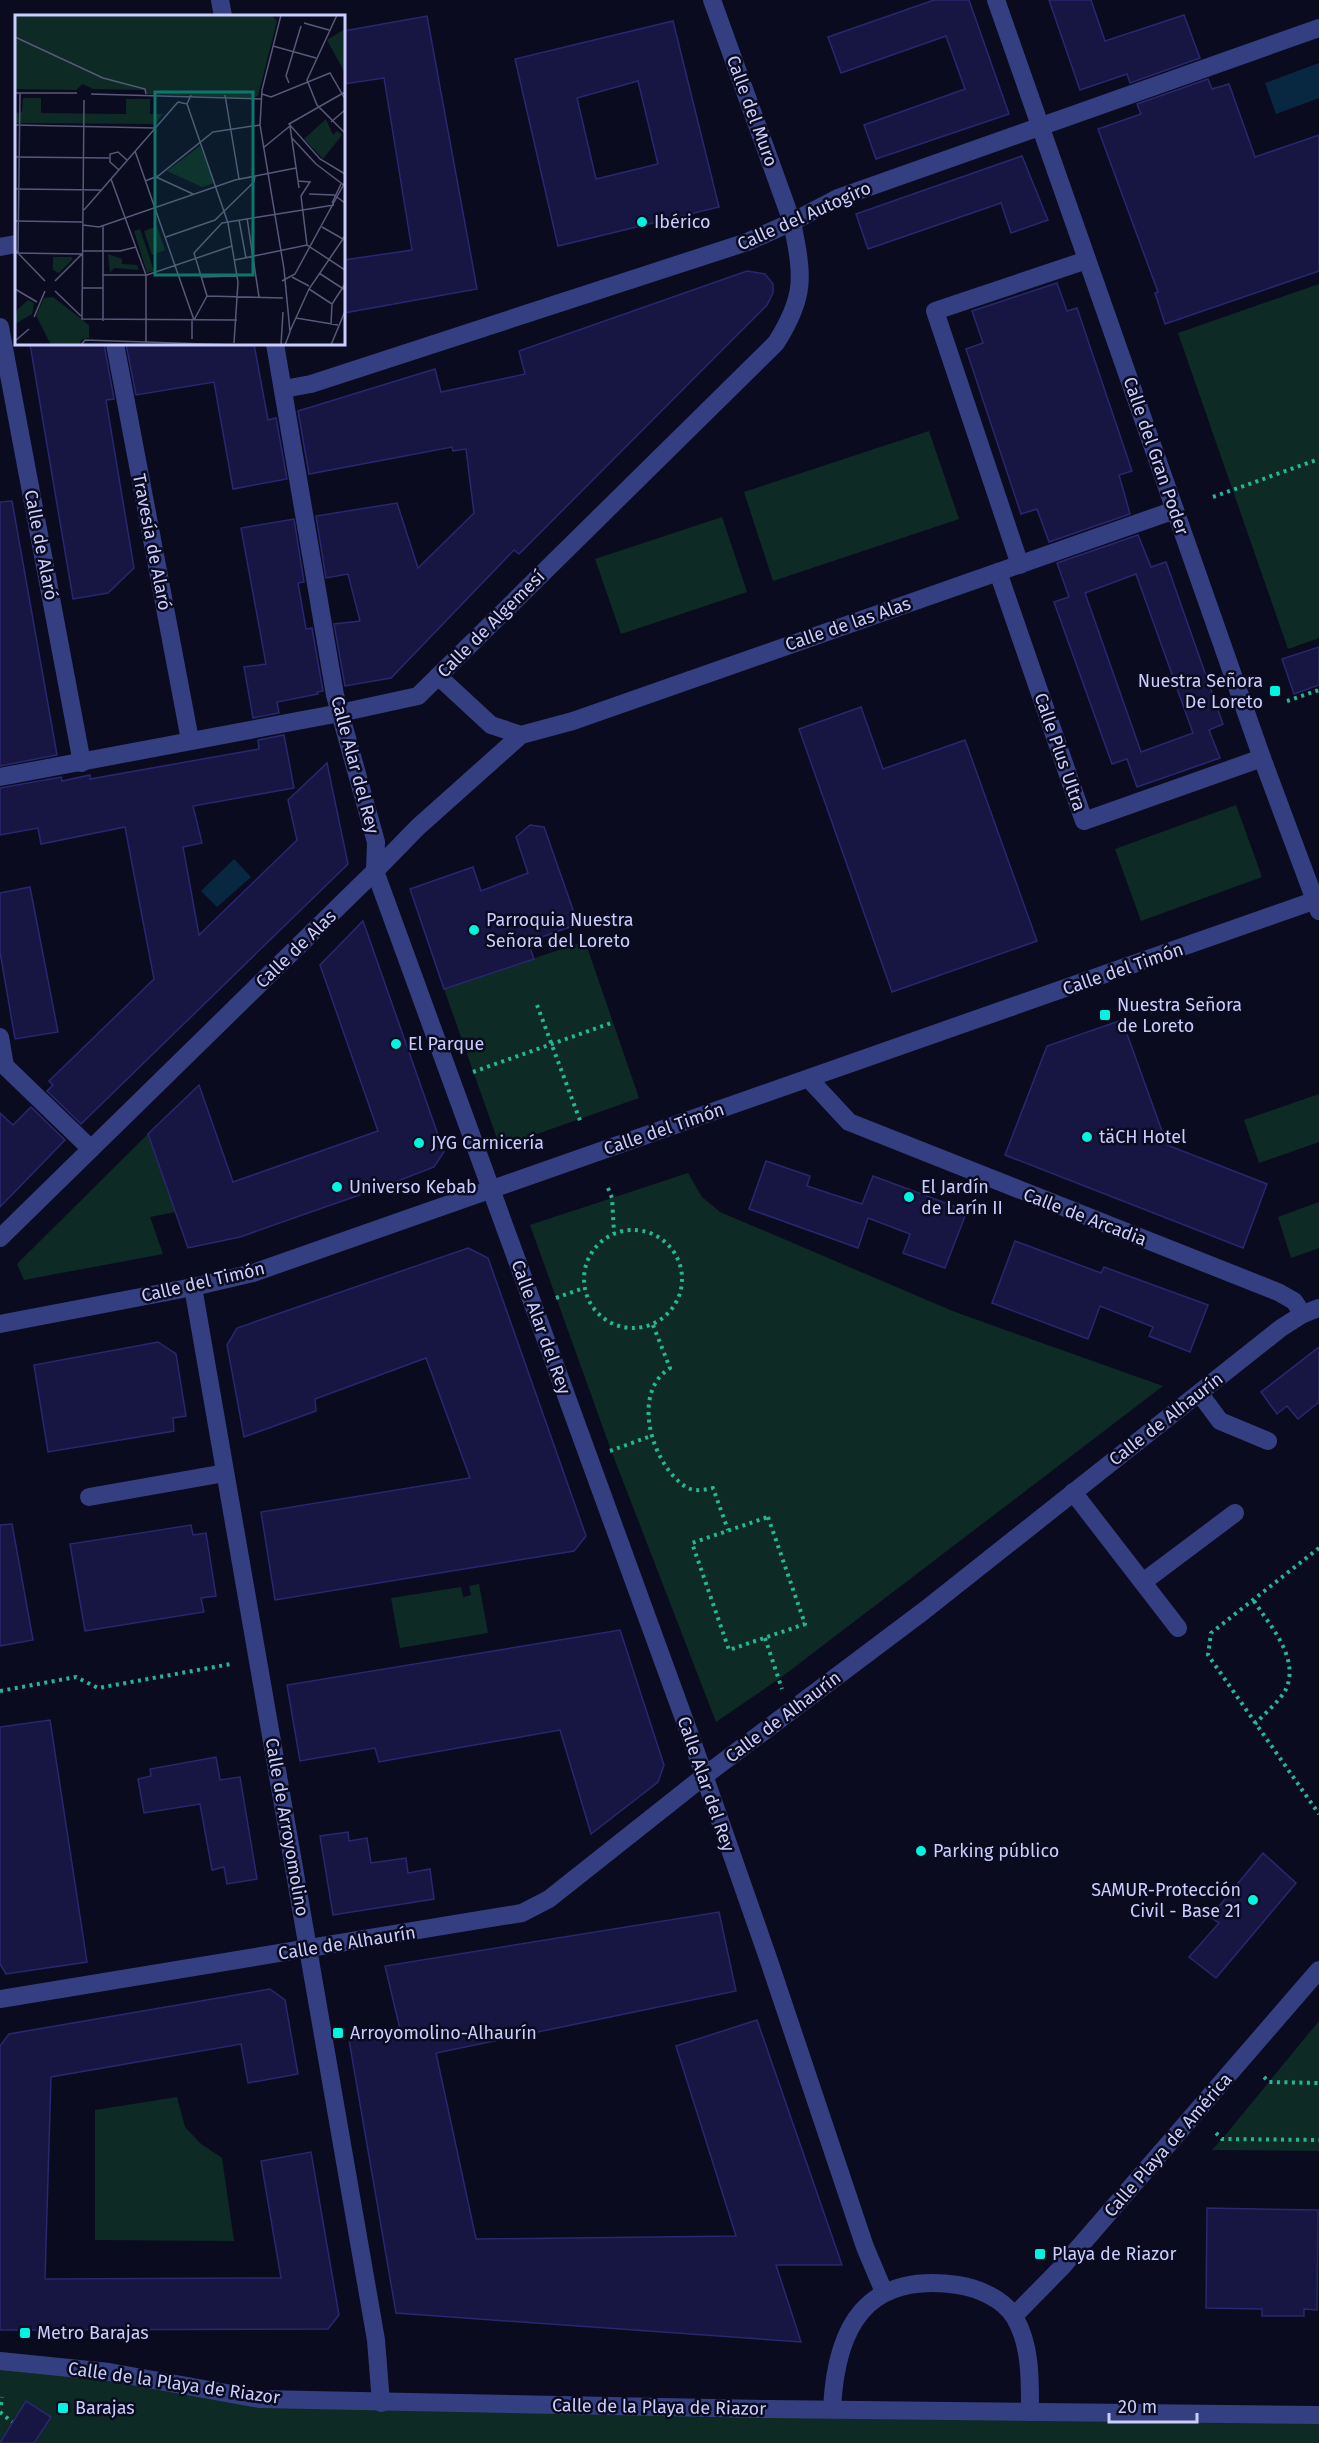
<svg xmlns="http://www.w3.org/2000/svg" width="1319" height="2443" font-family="'Fira Sans',sans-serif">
<rect width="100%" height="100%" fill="#0b0b20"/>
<g fill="#0e2a24">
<path d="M 1319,284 L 1319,638 L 1288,649 L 1178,333 Z"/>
<path d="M 929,431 L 959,519 L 773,581 L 744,492 Z"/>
<path d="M 722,517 L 747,592 L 621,634 L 595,559 Z"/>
<path d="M 1236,805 L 1262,877 L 1141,921 L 1115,849 Z"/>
<path d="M 585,941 L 639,1098 L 500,1147 L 444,989 Z"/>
<path d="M 1319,1094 L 1319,1142 L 1259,1163 L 1244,1120 Z"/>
<path d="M 148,1134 L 176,1212 L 150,1217 L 163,1254 L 24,1280 L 17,1264 Z"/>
<path d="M 688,1173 L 702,1197 L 720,1212 L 955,1312 L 1163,1386 L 779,1679 L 716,1722 L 611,1450 L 530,1225 Z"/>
<path d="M 1319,1202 L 1319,1248 L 1291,1258 L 1278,1217 Z"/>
<path d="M 479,1584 L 488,1633 L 400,1648 L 391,1598 L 461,1587 L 463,1597 L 471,1595 L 469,1586 Z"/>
<path d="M 1319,2021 L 1319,2151 L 1212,2150 L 1222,2139 Z"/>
<path d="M 177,2097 L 185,2127 L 200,2143 L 222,2158 L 234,2241 L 95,2240 L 95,2110 Z"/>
<path d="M 0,2362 L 205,2390 L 1319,2415 L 1319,2443 L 0,2443 Z"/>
</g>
<g fill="#082842">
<path d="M 1319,63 L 1319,98 L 1276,114 L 1265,83 Z"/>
<path d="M 234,859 L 251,877 L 217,907 L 201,891 Z"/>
</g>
<g fill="#171642" stroke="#28276f" stroke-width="1.5" fill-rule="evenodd">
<path d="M 934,0 L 969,0 L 1009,114 L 876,159 L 864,125 L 965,89 L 946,36 L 841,73 L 828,37 Z"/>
<path d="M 1049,0 L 1091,0 L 1105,41 L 1184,15 L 1200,58 L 1130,83 L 1127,74 L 1080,90 Z"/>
<path d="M 427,16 L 477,289 L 344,313 L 344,260 L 412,250 L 384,78 L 344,84 L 344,31 Z"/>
<path d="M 673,21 L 719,207 L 558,246 L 515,59 ZM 638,81 L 658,164 L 596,179 L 577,98 Z"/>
<path d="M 1208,79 L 1212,89 L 1229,84 L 1255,157 L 1319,135 L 1319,271 L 1165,324 L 1155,293 L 1158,292 L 1098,129 L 1141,114 L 1137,104 Z"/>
<path d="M 1022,156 L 1048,220 L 1011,233 L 1001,203 L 868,249 L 856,214 Z"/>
<path d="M 747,271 L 765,274 L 773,284 L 773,293 L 767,305 L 519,554 L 514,550 L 391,678 L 345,686 L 334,624 L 360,621 L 348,574 L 326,578 L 316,516 L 397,503 L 418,568 L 474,513 L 466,449 L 453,451 L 452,447 L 309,474 L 298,411 L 435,369 L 441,392 L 525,374 L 519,351 Z"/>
<path d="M 1057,283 L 1067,311 L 1077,308 L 1132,471 L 1119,475 L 1130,514 L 1049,542 L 1037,509 L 1021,514 L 966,349 L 983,343 L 972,311 Z"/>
<path d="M 30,344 L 104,344 L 114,399 L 106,400 L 134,568 L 108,593 L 73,599 Z"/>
<path d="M 126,344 L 254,344 L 268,420 L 276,418 L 287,479 L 233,489 L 214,382 L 136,395 Z"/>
<path d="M 12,501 L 57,755 L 0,766 L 0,502 Z"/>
<path d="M 294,519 L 304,582 L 298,583 L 306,629 L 312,628 L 323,691 L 317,692 L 318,694 L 277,702 L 279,713 L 253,718 L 244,667 L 266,664 L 241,528 Z"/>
<path d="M 1138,535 L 1151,567 L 1166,562 L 1223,724 L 1209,730 L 1220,758 L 1137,787 L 1127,759 L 1112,764 L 1054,602 L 1069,597 L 1057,563 ZM 1136,574 L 1193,733 L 1141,752 L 1085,593 Z"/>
<path d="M 1319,647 L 1319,685 L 1294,694 L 1282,659 Z"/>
<path d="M 861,707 L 883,769 L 965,740 L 1037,941 L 892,992 L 799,729 Z"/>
<path d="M 284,735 L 294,788 L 193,806 L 202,843 L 183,847 L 199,935 L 297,840 L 288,800 L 327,763 L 348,864 L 81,1124 L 47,1091 L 53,1085 L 49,1081 L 154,979 L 125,827 L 41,844 L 38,828 L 0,835 L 0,788 L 61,777 L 62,781 L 90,775 L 90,779 L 259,749 L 258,740 Z"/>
<path d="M 530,825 L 544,827 L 578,924 L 528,942 L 534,959 L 444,989 L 410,889 L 473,867 L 481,891 L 528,873 L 516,837 Z"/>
<path d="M 30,887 L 58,1032 L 15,1039 L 0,952 L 0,893 Z"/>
<path d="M 363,921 L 444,1152 L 434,1167 L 385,1186 L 240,1237 L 188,1248 L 148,1134 L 199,1085 L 233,1182 L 378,1131 L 320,965 Z"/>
<path d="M 1122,1020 L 1167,1145 L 1267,1184 L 1243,1248 L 1005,1155 L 1047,1046 Z"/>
<path d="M 31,1107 L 65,1140 L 0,1207 L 0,1113 L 13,1125 Z"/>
<path d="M 766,1161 L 810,1176 L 807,1186 L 862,1204 L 873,1176 L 967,1211 L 945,1268 L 903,1253 L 910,1234 L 868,1218 L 858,1248 L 749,1209 Z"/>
<path d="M 1015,1241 L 1101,1273 L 1104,1267 L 1208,1305 L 1190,1352 L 1149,1336 L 1153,1327 L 1100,1306 L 1088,1339 L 992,1303 Z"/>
<path d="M 468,1248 L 488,1258 L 586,1536 L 574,1551 L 275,1600 L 261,1512 L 470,1478 L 426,1358 L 315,1399 L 316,1411 L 244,1437 L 227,1345 L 237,1328 Z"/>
<path d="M 158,1342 L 176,1354 L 186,1416 L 173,1418 L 174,1431 L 48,1452 L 34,1365 Z"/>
<path d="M 1319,1347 L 1319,1402 L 1298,1419 L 1287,1406 L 1277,1414 L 1261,1392 Z"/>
<path d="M 12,1524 L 33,1640 L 0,1646 L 0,1525 Z"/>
<path d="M 191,1525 L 193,1535 L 206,1533 L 216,1596 L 201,1598 L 204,1612 L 85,1631 L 70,1544 Z"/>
<path d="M 620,1630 L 664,1765 L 658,1782 L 591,1834 L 560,1730 L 379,1762 L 375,1748 L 300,1761 L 287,1685 Z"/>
<path d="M 50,1720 L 87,1962 L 6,1974 L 0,1964 L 0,1727 Z"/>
<path d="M 216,1757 L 220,1780 L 240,1777 L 257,1879 L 227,1884 L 224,1867 L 212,1870 L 200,1804 L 144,1813 L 138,1779 L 151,1776 L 150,1769 Z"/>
<path d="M 348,1832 L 349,1841 L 367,1838 L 371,1863 L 406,1858 L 408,1873 L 430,1869 L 434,1899 L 333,1915 L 320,1836 Z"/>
<path d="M 1263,1853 L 1296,1883 L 1216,1978 L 1189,1957 L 1219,1923 L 1210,1917 Z"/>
<path d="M 719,1912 L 736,1991 L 436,2053 L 476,2239 L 736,2236 L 676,2046 L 757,2020 L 842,2265 L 776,2265 L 801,2342 L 396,2313 L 349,2040 L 400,2029 L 385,1966 Z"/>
<path d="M 270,1989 L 285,2000 L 298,2074 L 248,2083 L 241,2044 L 51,2077 L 45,2279 L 281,2278 L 261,2161 L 311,2152 L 339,2315 L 328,2329 L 0,2330 L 0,2046 L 9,2034 Z"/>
<path d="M 1207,2208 L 1318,2210 L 1317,2310 L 1304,2309 L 1304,2316 L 1262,2316 L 1262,2309 L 1206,2308 Z"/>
<path d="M 26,2401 L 51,2417 L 34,2443 L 0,2443 Z"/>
</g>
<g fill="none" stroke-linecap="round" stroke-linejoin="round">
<g stroke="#27b693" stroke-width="4" stroke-dasharray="3 4.5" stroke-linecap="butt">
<path d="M 1213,497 L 1319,459"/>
<path d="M 1287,701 L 1319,690"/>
<path d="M 537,1005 L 581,1123"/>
<path d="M 473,1072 L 611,1023"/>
<path d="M 608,1188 L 612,1198 L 614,1233"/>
<circle cx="633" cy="1279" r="49"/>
<path d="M 556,1298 L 584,1288"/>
<path d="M 653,1325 L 670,1368 C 630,1393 652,1465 686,1487 C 694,1492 704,1490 713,1488 L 728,1530"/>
<path d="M 610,1451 L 651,1436"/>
<path d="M 768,1517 L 805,1624 L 729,1650 L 692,1543 Z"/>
<path d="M 1319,1548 L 1211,1633 L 1208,1655 L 1319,1814"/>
<path d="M 1254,1601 C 1270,1626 1300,1658 1286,1689 C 1280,1701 1265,1713 1255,1724"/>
<path d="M 765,1638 L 782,1689"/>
<path d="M 0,1691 L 76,1677 L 98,1688 L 231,1664"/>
<path d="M 1264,2077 L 1269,2082 L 1319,2083"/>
<path d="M 1216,2133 L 1222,2139 L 1319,2140"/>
<path d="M 1,2405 L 2,2397"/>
<path d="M 0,2412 L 12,2422"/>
</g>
<g stroke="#343f81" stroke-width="18">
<path d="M 220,0 L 223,16"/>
<path d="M 996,0 L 1262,758 L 1319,911"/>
<path d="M 0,247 L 16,244"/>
<path d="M 0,327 L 82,763"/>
<path d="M 115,344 L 190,740"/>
<path d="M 275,344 L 335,695 L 376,842 L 375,871 L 691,1738 L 768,1958 L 865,2247 L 884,2292"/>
<path d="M 284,389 L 311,384 L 747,242 L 792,222 L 838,198 L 1319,28"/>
<path d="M 1020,565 L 935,311 L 1087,260"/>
<path d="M 998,572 L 1084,821 L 1262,758"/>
<path d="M 438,676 L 491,725 L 521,735"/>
<path d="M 0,777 L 340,713 L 418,696 L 776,343 C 806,296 803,276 792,222 L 712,0"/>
<path d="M 0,1037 L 5,1066 L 91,1149"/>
<path d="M 809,1079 L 849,1122 L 1278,1292 L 1294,1301 L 1303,1314"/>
<path d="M 0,1238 L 375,871 L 418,827 L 521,735 L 573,721 L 1175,510"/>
<path d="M 193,1287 L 376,2340 L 381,2403"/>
<path d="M 0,1324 L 193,1287 L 253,1273 L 1319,899"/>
<path d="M 1200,1394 L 1220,1421 L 1268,1441"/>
<path d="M 1073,1492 L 1178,1628"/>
<path d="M 89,1497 L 225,1473"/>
<path d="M 1143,1582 L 1235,1513"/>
<path d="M 0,1999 L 522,1913 L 549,1899 L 703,1777 L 925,1610 L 1281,1328 L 1303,1314 L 1319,1308"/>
<path d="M 1014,2316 L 1061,2268 L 1319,1970"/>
<path d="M 0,2361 L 109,2372 L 260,2399 L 767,2409 L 1319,2415"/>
<path d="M 832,2409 C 836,2326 866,2272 958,2285 C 978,2288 1004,2299 1015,2318 C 1031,2346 1030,2380 1030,2412"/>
</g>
</g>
<g fill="#00f5e1" stroke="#0b0b20" stroke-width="2">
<circle cx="642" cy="222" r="6"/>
<rect x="1269" y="685" width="12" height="12" rx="3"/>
<circle cx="474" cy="930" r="6"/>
<rect x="1099" y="1009" width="12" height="12" rx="3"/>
<circle cx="396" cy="1044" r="6"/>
<circle cx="1087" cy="1137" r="6"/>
<circle cx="419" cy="1143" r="6"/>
<circle cx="337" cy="1187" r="6"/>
<circle cx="909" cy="1197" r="6"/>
<circle cx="921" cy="1851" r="6"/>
<circle cx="1253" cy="1900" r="6"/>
<rect x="332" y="2027" width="12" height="12" rx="3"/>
<rect x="1034" y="2248" width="12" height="12" rx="3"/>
<rect x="19" y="2327" width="12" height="12" rx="3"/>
<rect x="57" y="2402" width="12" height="12" rx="3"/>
</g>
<g text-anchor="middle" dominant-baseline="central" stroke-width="5" stroke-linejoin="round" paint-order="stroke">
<g font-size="18" fill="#caceff" stroke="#0b0b20">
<text transform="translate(752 111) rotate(70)">Calle del Muro</text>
<text transform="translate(804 216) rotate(-24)">Calle del Autogiro</text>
<text transform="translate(1156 456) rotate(71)">Calle del Gran Poder</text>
<text transform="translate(152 542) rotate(79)">Travesía de Alaró</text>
<text transform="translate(41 545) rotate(79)">Calle de Alaró</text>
<text transform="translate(491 624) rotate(-45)">Calle de Algemesí</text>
<text transform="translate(848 624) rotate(-19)">Calle de las Alas</text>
<text transform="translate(1060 752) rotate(71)">Calle Plus Ultra</text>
<text transform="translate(355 765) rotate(75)">Calle Alar del Rey</text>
<text transform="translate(296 949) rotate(-44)">Calle de Alas</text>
<text transform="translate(1123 969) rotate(-19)">Calle del Timón</text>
<text transform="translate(664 1129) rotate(-19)">Calle del Timón</text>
<text transform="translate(1085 1217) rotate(21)">Calle de Arcadia</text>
<text transform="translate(203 1282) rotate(-13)">Calle del Timón</text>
<text transform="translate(541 1327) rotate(70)">Calle Alar del Rey</text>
<text transform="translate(1166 1419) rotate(-38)">Calle de Alhaurín</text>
<text transform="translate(783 1717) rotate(-37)">Calle de Alhaurín</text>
<text transform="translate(706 1784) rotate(71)">Calle Alar del Rey</text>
<text transform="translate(287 1827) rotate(80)">Calle de Arroyomolino</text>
<text transform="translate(347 1943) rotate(-9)">Calle de Alhaurín</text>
<text transform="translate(1168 2145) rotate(-49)">Calle Playa de América</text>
<text transform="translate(174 2383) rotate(8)">Calle de la Playa de Riazor</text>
<text transform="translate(659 2407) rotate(1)">Calle de la Playa de Riazor</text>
</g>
<g font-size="18" fill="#caceff" stroke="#0b0b20" text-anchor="start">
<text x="654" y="222">Ibérico</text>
<text x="1263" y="681" text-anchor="end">Nuestra Señora<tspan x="1263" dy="21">De Loreto</tspan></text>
<text x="486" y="920">Parroquia Nuestra<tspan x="486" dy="21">Señora del Loreto</tspan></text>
<text x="1117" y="1005">Nuestra Señora<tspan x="1117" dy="21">de Loreto</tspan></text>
<text x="408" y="1044">El Parque</text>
<text x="1099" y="1137">täCH Hotel</text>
<text x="431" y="1143">JYG Carnicería</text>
<text x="349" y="1187">Universo Kebab</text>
<text x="921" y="1187">El Jardín<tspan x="921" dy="21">de Larín II</tspan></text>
<text x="933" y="1851">Parking público</text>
<text x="1241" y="1890" text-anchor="end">SAMUR-Protección<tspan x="1241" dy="21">Civil - Base 21</tspan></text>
<text x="350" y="2033">Arroyomolino-Alhaurín</text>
<text x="1052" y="2254">Playa de Riazor</text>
<text x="37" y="2333">Metro Barajas</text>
<text x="75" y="2408">Barajas</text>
</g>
</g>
<g transform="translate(15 15)">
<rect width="330" height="330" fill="#0b0b20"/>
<path d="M 0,0 L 256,0 L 262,6 L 243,81 L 238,83 L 131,79 L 130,75 L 78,74 L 68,69 L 61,75 L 0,74 ZM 330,14 L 330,58 L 312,25 ZM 8,83 L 26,83 L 26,98 L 111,99 L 111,84 L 135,84 L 135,99 L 148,99 L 140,109 L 0,108 L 0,98 L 7,97 ZM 311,104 L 318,120 L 322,116 L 327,120 L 308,144 L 289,124 ZM 185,131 L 199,168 L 187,172 L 152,156 ZM 142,211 L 150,235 L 137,240 L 129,216 ZM 125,214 L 139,256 L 132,258 L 119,216 ZM 93,239 L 107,244 L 107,249 L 122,250 L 124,255 L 99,253 L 95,258 ZM 38,242 L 56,242 L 58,244 L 44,258 L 38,255 ZM 38,282 L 74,310 L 74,323 L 67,324 L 64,330 L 36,330 L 21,300 L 29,283 ZM 13,285 L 19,288 L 17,299 L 0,309 L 2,295 Z" fill="#0e2a24"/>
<path fill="none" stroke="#575979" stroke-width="1.5" d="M 266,0 L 247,75 L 245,110 L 269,254 L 275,317 L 270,330M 322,0 L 292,65 L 302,90 L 330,118M 289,8 L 314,15M 0,22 L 88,63 L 130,74 L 131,79M 258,31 L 301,43M 274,68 L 271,61 L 286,11M 330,77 L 274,109 L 305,144 L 330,159M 0,78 L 62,78M 76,79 L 246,84M 247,79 L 256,82 L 315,58 L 330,84M 210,80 L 224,164M 69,85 L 67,304 L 222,305M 163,87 L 172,89 L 176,80M 172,89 L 213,208 L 223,267 L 219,328M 316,107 L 330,95M 0,110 L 140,113M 275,111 L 284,173M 276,122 L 301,149 L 330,171M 248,133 L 275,111M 120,136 L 179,305M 0,142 L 94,143M 104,155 L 95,147 L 95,139 L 103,137 L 112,145M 141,162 L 178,179M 96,164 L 131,260 L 131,328M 130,166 L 143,161 L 198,117 L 245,110M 283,166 L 295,167 L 286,181 L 292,230M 0,174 L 86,175M 294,179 L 319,180 L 330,188M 317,188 L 326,169M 69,195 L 163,87M 232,203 L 244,282M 224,205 L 231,243M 0,206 L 67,207M 68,210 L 84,212 L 220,165 L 281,153M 307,212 L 328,224M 151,222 L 200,205 L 239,167 L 240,161M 0,235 L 30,266M 67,236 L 105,236 L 121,232M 0,238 L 67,239M 3,238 L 5,78M 220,245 L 292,230 L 330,255M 304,258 L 330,275M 88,260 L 132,260 L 217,231M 186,262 L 222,261M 277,262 L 294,271M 40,266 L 67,239M 267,266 L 280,259 L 330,167M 67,273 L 88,273M 0,274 L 22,287M 294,274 L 317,289M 40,276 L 66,301M 192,281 L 268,283M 19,302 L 30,276M 281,303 L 323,310M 177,305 L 177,324M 179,305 L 192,281 L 179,238 L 207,208 L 319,190M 88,306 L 88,211M 316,309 L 317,289 L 330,269M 275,316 L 294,274 L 330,221M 0,326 L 14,314M 66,330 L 70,325 L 220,330M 266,330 L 268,297M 316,330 L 330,296"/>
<path fill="#0f766e" fill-opacity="0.15" stroke="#0f766e" stroke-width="3" d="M 140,77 L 238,77 L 238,260 L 140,260 Z"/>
<rect width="330" height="330" fill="none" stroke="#caceff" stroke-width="3"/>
</g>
<path d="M1109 2413v9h88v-9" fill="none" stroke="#caceff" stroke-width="3"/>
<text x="1118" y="2413" font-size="18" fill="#caceff" stroke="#0b0b20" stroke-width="4.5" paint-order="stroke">20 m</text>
</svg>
